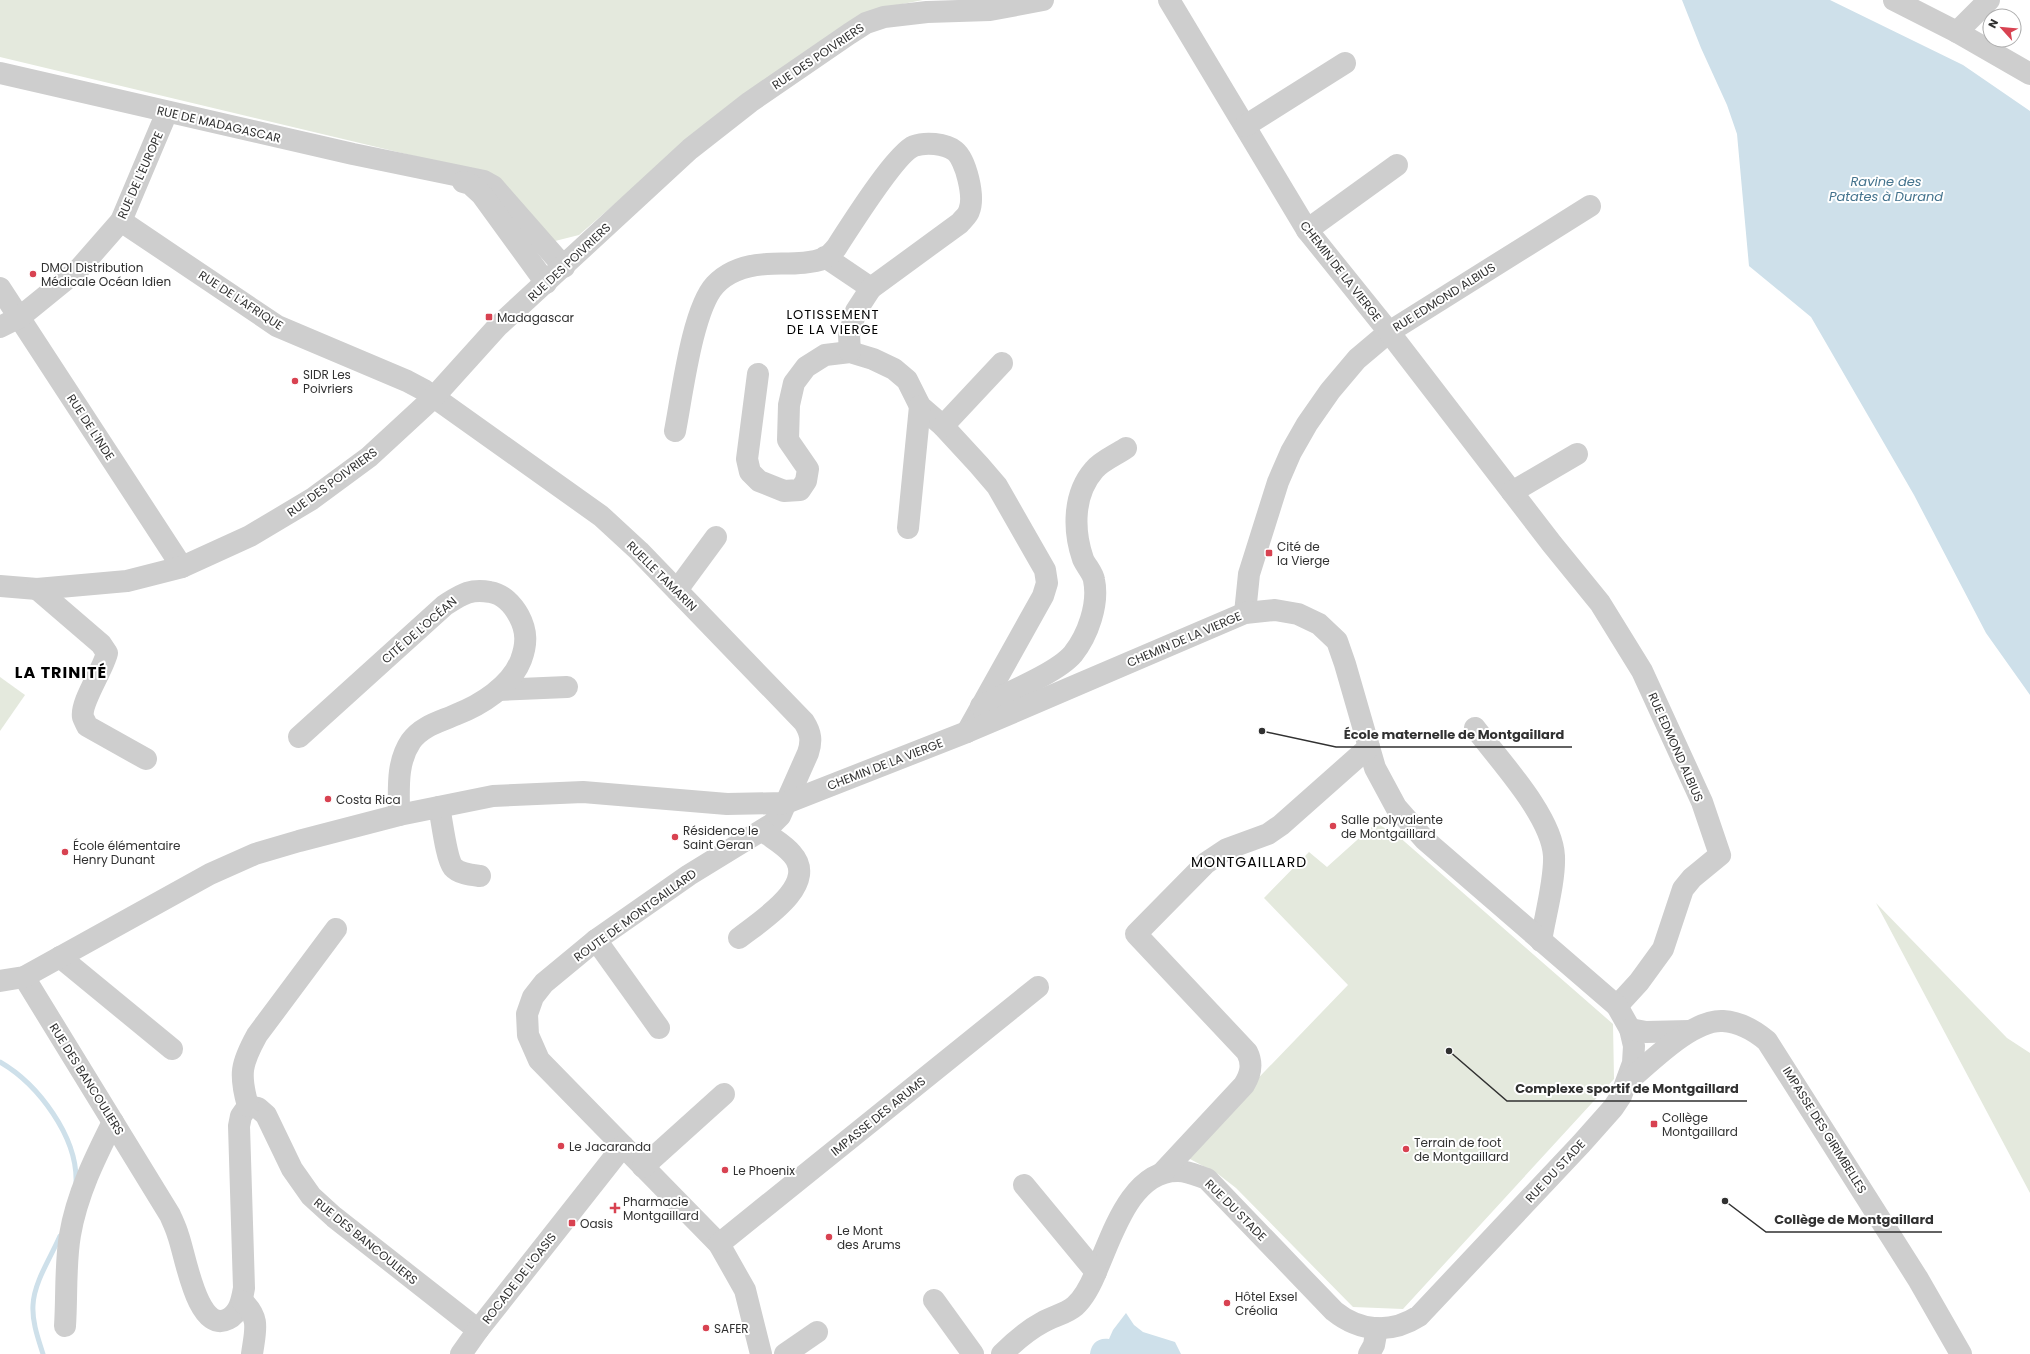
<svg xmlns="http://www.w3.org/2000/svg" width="2030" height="1354" font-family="Poppins,sans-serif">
<rect width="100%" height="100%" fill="#fff"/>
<g fill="#e4e9dd">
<path d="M 0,0 L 923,0 L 872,10 L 702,128 L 579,235 L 551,242 L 494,175 L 0,57 Z"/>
<path d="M 0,677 L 25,695 L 0,731 Z"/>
<path d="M 1376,823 L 1397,835 L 1613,1024 L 1614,1079 L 1403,1309 L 1353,1307 L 1236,1188 L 1218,1174 L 1190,1159 L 1189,1150 L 1348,985 L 1264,898 L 1309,852 L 1327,867 Z"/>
<path d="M 1876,903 L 2007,1038 L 2030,1053 L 2030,1193 Z"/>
</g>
<g fill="#cee0ea">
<path d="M 1682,0 L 1830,0 L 1963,65 L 2030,111 L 2030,695 L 1986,633 L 1914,495 L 1811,317 L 1749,266 L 1737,134 L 1727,105 L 1701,48 Z"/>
<path d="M 1126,1313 L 1134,1325 L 1143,1332 L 1175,1342 L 1181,1354 L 1090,1354 C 1091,1344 1098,1337 1109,1339 L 1113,1330 Z"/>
</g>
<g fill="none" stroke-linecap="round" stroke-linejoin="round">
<g stroke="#cee0ea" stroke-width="5">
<path d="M 0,1062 C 38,1084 78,1137 76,1183"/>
<path d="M 43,1354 C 38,1338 32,1322 33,1305 C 34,1282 51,1257 60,1236"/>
</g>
<g stroke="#cecece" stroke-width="22">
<path d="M 1169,0 L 1307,230 L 1389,332 L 1357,359 L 1330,391 L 1307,424 L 1291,452 L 1278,482 L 1249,574 L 1245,613"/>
<path d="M 1894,0 L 1957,32 L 2030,74"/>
<path d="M 1957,32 L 1989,0"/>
<path d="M 0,73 L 353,154 L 484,181 L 493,186 L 564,267"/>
<path d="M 1245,126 L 1345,63"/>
<path d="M 463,182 L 470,184 L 482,195 L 546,283"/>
<path d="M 1590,206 L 1389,332 L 1552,544 L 1600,603 L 1642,671 L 1702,802 L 1720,855 L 1692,878 L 1683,889 L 1663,949 L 1639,982 L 1617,1006"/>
<path d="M 121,221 L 277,326 L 407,381 L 424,390 L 601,516 L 639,551 L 804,722 C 811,733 812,741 808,753 L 780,816 L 772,824 L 689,875 L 596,940 L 544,983 L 533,997 L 527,1014 L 528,1035 L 539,1060 L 719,1244 L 745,1290 L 761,1354"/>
<path d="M 1307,230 L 1397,165"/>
<path d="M 825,257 L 871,288"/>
<path d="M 0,288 L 182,567"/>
<path d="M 0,327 L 20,317 L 79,269 L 121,221 L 167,112"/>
<path d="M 758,374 L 747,459 L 750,472 L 759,481 L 784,491 L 800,490 L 806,481 L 808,469 L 788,440 L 789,405 L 794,383 L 806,367 L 825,355 L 850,352 L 873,359 L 894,369 L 907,380 L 920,406 L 943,426 L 979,465 L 997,486 L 1045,570 L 1047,583 L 1043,596 L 967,732"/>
<path d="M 943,426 L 1002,363"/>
<path d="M 675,431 C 682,396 692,310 715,285 C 729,270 748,265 767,264 C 785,263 808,265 825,258 C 829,256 833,251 836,248 C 849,228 896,153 914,146 C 925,142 945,143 955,151 C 966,160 975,197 969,211 C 968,215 963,219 960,223 L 871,288 L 856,311 L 849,335 L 850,352"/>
<path d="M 1512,492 L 1577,454"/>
<path d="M 908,528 L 920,406"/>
<path d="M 0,586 L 37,589 L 127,581 L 182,567 L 250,536 L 312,499 L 369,457 L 433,398 L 498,326 L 690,149 L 750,102 L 849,34 L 866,23 L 884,17 L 927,12 L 990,10 L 1043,0"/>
<path d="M 37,589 L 101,644 L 107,653 C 103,670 80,703 83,717 C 84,720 86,723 87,726 L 146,759"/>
<path d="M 677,590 L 716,537"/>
<path d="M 499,690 L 567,687"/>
<path d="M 981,706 C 1005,694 1057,673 1073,654 C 1088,635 1099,604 1094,580 C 1093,573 1086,566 1083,559 C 1073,530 1073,494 1094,470 C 1101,461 1116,455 1126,448"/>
<path d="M 1475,728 C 1499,760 1552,816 1554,856 C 1555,881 1545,916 1541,941"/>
<path d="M 299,737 L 445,605 C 461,595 470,588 490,592 C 503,594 513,605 519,616 C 527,631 527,644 521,660 C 511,686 481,705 455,715 C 439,722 422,726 411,741 C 396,763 399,790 399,815"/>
<path d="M 439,807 C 442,820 446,858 453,867 C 459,874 472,875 480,876"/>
<path d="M 739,938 C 759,922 820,885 792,854 C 785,845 772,838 763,831"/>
<path d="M 596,940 L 659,1028"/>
<path d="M 60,957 L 172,1049"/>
<path d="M 24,977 L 170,1215 C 173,1222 176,1228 178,1235 C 185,1253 197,1335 228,1319 C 240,1313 242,1299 244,1288 L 239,1126 L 241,1116 L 248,1106 L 258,1108 L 266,1115 L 292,1169 L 311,1196 L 334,1217 L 478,1330"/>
<path d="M 0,981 L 24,977 L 210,874 L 255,854 L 299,841 L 399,815 L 493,796 L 583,792 L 727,804 L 786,803 L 967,732 L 1245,613 L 1275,610 L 1298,614 L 1319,624 L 1337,641 L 1345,664 L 1375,768 L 1396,807 L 1425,840 L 1617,1006 L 1630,1029 L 1634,1046 L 1633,1063 L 1621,1096 L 1613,1108 L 1581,1144 L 1419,1316 C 1391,1334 1360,1332 1334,1311 L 1207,1179 C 1198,1176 1188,1171 1178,1171 C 1132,1170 1113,1233 1098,1267 C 1093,1280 1086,1296 1075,1306 C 1066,1314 1053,1316 1043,1322 C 1028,1330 1014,1342 1002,1354"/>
<path d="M 1630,1029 L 1646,1032 L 1690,1031"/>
<path d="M 1628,1081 C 1650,1063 1692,1019 1723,1021 C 1740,1022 1754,1030 1767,1041 L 1918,1279 L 1961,1354"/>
<path d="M 248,1106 C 239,1074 241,1064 257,1035 L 336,929"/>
<path d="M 643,1167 L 724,1094"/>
<path d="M 1162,1173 L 1244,1085 C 1251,1074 1253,1064 1247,1052 L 1136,934 L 1206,863 L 1227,849 L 1268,834 L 1281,825 L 1369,747"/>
<path d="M 1024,1185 L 1096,1272"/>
<path d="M 719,1244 L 1038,987"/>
<path d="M 934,1300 L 973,1354"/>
<path d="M 242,1301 C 261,1318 255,1331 252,1354"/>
<path d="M 65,1326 C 67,1296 65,1264 70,1235 C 77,1194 95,1158 113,1122"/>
<path d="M 461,1354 L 478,1330 L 623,1146"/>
<path d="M 785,1354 L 817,1332"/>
<path d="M 1369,1354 L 1374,1345 L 1377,1328"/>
</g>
</g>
<g fill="#d84251" stroke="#fff" stroke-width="1.5">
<circle cx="33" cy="274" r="4"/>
<rect x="485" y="313" width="8" height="8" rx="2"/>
<circle cx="295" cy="381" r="4"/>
<rect x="1265" y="549" width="8" height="8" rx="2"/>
<circle cx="328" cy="799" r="4"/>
<circle cx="1333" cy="826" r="4"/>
<circle cx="675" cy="837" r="4"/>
<circle cx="65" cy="852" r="4"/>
<rect x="1650" y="1120" width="8" height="8" rx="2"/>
<circle cx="561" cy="1146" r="4"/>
<circle cx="1406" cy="1149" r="4"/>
<circle cx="725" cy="1170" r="4"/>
<path d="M613 1202h4v4h4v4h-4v4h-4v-4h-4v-4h4z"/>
<rect x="568" y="1219" width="8" height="8" rx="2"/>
<circle cx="829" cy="1237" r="4"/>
<circle cx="1227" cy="1303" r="4"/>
<circle cx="706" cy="1328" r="4"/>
</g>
<g text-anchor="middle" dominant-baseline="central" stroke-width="4" stroke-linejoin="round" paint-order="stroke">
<g font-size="12" fill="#313131" stroke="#fff">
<text transform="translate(818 56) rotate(-34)">RUE DES POIVRIERS</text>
<text transform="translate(219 124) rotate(13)">RUE DE MADAGASCAR</text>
<text transform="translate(140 175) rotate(-66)">RUE DE L'EUROPE</text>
<text transform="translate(569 262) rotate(-43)">RUE DES POIVRIERS</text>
<text transform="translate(1341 271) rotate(52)">CHEMIN DE LA VIERGE</text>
<text transform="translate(1444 297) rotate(-32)">RUE EDMOND ALBIUS</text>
<text transform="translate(241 300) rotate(33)">RUE DE L'AFRIQUE</text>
<text transform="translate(91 427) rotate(57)">RUE DE L'INDE</text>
<text transform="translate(332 482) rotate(-36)">RUE DES POIVRIERS</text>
<text transform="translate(662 576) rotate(45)">RUELLE TAMARIN</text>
<text transform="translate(419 630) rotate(-41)">CITÉ DE L'OCÉAN</text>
<text transform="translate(1184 639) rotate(-23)">CHEMIN DE LA VIERGE</text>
<text transform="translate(1676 747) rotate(66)">RUE EDMOND ALBIUS</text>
<text transform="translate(885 764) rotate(-21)">CHEMIN DE LA VIERGE</text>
<text transform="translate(635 915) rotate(-36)">ROUTE DE MONTGAILLARD</text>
<text transform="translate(87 1079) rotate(58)">RUE DES BANCOULIERS</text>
<text transform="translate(878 1116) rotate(-39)">IMPASSE DES ARUMS</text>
<text transform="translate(1825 1130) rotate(58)">IMPASSE DES GIRIMBELLES</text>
<text transform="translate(1555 1171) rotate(-47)">RUE DU STADE</text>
<text transform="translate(1236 1210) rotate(45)">RUE DU STADE</text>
<text transform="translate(366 1241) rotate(39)">RUE DES BANCOULIERS</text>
<text transform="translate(519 1278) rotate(-52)">ROCADE DE L'OASIS</text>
</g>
<g font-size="12" fill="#313131" stroke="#fff" text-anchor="start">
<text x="41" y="267">DMOI Distribution<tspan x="41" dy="14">Médicale Océan Idien</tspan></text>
<text x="497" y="317">Madagascar</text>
<text x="303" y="374">SIDR Les<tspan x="303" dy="14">Poivriers</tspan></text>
<text x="1277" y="546">Cité de<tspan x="1277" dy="14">la Vierge</tspan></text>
<text x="336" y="799">Costa Rica</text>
<text x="1341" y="819">Salle polyvalente<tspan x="1341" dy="14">de Montgaillard</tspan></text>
<text x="683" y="830">Résidence le<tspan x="683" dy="14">Saint Geran</tspan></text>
<text x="73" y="845">École élémentaire<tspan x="73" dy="14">Henry Dunant</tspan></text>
<text x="1662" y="1117">Collège<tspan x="1662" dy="14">Montgaillard</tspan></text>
<text x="1414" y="1142">Terrain de foot<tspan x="1414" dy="14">de Montgaillard</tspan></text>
<text x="569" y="1146">Le Jacaranda</text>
<text x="733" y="1170">Le Phoenix</text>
<text x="623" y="1201">Pharmacie<tspan x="623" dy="14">Montgaillard</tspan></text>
<text x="580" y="1223">Oasis</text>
<text x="837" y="1230">Le Mont<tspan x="837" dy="14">des Arums</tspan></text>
<text x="1235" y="1296">Hôtel Exsel<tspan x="1235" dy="14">Créolia</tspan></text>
<text x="714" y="1328">SAFER</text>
</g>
<g font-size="13" font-style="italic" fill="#44738d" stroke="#fff">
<text x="1886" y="181">Ravine des<tspan x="1886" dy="15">Patates à Durand</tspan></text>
</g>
<g font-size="13" letter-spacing="1" fill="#000" stroke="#fff">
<text x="833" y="314">LOTISSEMENT<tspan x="833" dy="15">DE LA VIERGE</tspan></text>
</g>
<g font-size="14" letter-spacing="1" fill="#000" stroke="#fff">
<text x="1249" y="862">MONTGAILLARD</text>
</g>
<g font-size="16" font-weight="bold" letter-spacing="1" fill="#000" stroke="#fff">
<text x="61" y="672">LA TRINITÉ</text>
</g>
</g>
<path fill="none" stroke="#313131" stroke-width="1.5" d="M1262 731L1336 747H1572M1449 1051L1507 1101H1747M1725 1201L1766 1232H1942"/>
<g fill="#313131" stroke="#fff" stroke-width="1.5">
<circle cx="1262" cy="731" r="4"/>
<circle cx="1449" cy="1051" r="4"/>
<circle cx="1725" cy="1201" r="4"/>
</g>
<g font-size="13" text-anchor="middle" font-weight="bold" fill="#313131" stroke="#fff" stroke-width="4" stroke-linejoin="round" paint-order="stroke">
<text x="1454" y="739">École maternelle de Montgaillard</text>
<text x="1627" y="1093">Complexe sportif de Montgaillard</text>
<text x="1854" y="1224">Collège de Montgaillard</text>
</g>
<g transform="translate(2002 28) rotate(297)"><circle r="19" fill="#ffffff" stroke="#adadad"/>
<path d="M0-3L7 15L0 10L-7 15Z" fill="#d84251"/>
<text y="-6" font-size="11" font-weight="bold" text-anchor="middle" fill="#313131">N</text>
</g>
</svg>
